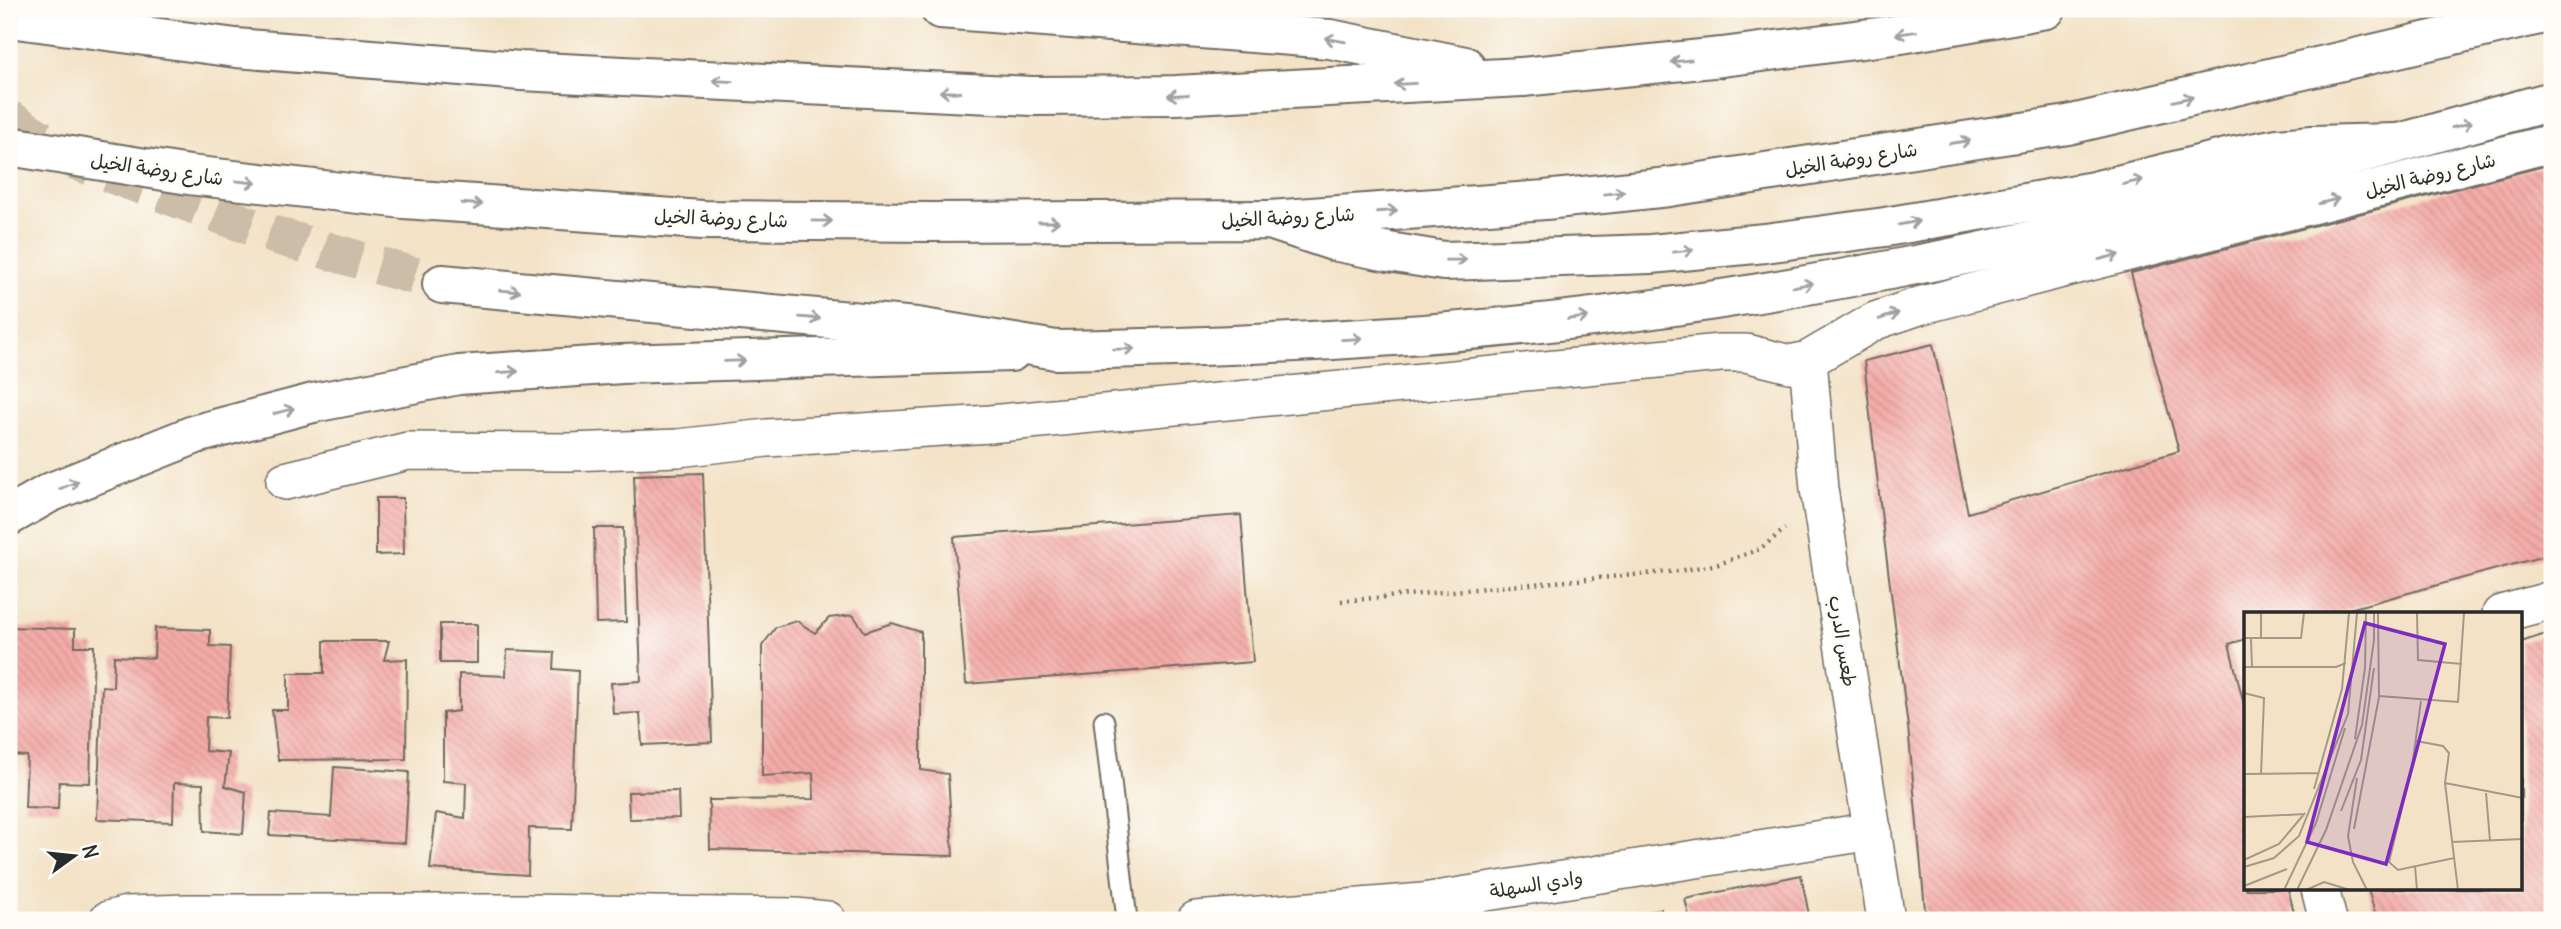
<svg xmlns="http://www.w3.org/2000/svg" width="2561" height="929" font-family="Delius,'Playpen Sans Arabic',sans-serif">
<defs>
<pattern id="building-back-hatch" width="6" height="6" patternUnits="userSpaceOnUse" patternTransform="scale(1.75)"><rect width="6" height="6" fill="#f4aba7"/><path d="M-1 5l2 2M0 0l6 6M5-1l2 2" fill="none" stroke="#d19390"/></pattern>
</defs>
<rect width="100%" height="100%" fill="#fdfcf7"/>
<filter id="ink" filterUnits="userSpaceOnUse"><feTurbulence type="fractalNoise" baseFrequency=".0143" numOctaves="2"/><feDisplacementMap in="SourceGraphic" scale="14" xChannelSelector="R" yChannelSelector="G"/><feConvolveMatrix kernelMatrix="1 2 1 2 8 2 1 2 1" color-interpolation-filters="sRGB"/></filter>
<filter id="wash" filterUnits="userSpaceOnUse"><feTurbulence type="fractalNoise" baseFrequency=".00686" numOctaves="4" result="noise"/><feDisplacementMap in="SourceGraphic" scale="28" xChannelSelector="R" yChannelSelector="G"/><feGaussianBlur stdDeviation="1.57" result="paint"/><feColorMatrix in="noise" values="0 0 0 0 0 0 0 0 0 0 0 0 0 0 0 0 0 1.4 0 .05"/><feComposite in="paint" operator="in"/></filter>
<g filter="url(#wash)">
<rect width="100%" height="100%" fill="#f3e2c6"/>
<g id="blocks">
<g fill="url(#building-back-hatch)">
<path d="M 2552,164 L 2552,554 L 2331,614 L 2246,614 L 2246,639 L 2229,644 L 2246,713 L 2246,889 L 2288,889 L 2296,920 L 1926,920 L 1908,727 L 1884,538 L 1864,361 L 1933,344 L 1968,513 L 2179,451 L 2131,273 Z"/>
<path d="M 703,473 L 712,742 L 642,745 L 640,713 L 613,714 L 611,683 L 641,681 L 634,475 Z"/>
<path d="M 376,498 L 403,498 L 404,554 L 376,555 Z"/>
<path d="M 1241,515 L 1253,662 L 966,684 L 954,537 Z"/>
<path d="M 594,528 L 623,528 L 626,622 L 596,623 Z"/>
<path d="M 853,615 L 865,632 L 892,623 L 921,632 L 921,770 L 948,774 L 953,856 L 710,849 L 709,800 L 814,799 L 813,773 L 762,776 L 762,646 L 776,627 L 797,621 L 815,633 L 829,618 Z"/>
<rect x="440" y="624" width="37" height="39"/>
<path d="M 9,627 L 75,629 L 75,646 L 94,646 L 90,783 L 59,782 L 58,809 L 25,808 L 27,756 L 9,755 Z"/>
<path d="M 155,628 L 210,630 L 210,646 L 230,647 L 227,718 L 206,717 L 205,751 L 229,753 L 225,786 L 246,792 L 243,834 L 204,831 L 203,784 L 174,783 L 173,822 L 97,819 L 102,686 L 113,687 L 114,656 L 154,658 Z"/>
<path d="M 2552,632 L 2552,920 L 2377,920 L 2368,889 L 2521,889 L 2521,642 Z"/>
<path d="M 324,641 L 389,641 L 384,660 L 407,659 L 406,759 L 278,760 L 272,710 L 288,710 L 288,673 L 324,673 Z"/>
<path d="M 507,650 L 555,652 L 554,669 L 578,671 L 572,829 L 529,828 L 528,875 L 430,869 L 436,813 L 465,818 L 466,783 L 443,781 L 443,713 L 459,711 L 459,674 L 506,676 Z"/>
<path d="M 334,767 L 409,772 L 405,843 L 269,835 L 271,813 L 331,817 Z"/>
<path d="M 678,791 L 679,818 L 629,819 L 628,792 Z"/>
<path d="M 1801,875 L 1810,920 L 1690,920 L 1685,899 Z"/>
<path d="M 1661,909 L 1663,920 L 1615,920 L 1615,919 Z"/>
</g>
</g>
</g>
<g filter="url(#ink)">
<use href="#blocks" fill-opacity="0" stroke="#716b61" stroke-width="2"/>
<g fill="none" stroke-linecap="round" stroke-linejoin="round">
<path stroke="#cbbda7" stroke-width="38" stroke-dasharray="38 19" stroke-linecap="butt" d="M 9,119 L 78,162 L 277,236 L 442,284"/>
<g stroke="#716b61" stroke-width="23">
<path id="lane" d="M 1104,721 L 1127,920"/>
</g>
<g stroke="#716b61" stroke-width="40">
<g id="street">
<path d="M 1808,360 L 1819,489 L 1886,920"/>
<path d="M 285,481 L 408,451 L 569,452 L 678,448 L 767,438 L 990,424 L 1720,353 L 1746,353 L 1790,364 L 1808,360 L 1875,321 L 1919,306 L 2552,143"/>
<path d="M 2501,614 L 2552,600"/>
<path d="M 2320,889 L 2328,920"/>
<path d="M 108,920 L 127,915 L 188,913 L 524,913 L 795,917 L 827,920"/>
<path d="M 1196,920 L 1423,902 L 1873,831"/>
</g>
</g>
<g stroke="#716b61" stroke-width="42">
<path id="secondary" d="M 1056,350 C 1169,348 1280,344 1393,336 C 1563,325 1733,300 1900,268 C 2121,226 2335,159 2552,101"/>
</g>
<g stroke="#716b61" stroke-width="42">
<g id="primary">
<path d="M 1522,77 L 1722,57 L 1901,34 L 2046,9"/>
<path d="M 1270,220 L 1545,200 L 1669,187 L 2068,125 L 2552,12"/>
<path d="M 9,516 L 49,493 L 196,434 L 313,403 L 459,375 L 622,364 L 1011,352"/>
</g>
</g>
<g stroke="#716b61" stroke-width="42">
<g id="highway">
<path d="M 940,9 L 1330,39 L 1465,66"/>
<path d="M 9,18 L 236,48 L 521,71 L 1032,96 L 1176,95 L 1522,77"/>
<path d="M 9,146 L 189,175 L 404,199 L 702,220 L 930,222 L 1270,220 L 1333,241 L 1389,252 L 1444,261 L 1651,254 L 1765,243 L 1885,227 L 2094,191 L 2231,157 L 2278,148 L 2312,145 L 2396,143"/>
<path d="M 442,284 L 917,327 L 1056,350"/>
</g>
</g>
<path stroke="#716b61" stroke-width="4.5" stroke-dasharray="2 5" stroke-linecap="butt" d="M 1341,601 L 1678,571 L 1719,564 L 1760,549 L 1785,529"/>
<use href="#lane" stroke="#fff" stroke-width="19"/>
<use href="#street" stroke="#fff" stroke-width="37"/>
<use href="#secondary" stroke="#fff" stroke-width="38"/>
<use href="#primary" stroke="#fff" stroke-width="38"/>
<use href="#highway" stroke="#fff" stroke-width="38"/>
</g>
<defs><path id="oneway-shaft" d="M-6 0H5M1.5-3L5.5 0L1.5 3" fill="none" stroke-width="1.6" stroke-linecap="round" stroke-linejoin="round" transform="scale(1.75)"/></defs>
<g stroke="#a0a0a0">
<use href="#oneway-shaft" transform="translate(1906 33) rotate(171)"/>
<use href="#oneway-shaft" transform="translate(1335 40) rotate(-170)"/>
<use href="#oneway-shaft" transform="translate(1681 61) rotate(174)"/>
<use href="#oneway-shaft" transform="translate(723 81) rotate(-177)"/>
<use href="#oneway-shaft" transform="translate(1405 84) rotate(177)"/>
<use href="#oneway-shaft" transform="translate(950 92) rotate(-178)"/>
<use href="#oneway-shaft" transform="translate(1178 95) rotate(178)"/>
<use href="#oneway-shaft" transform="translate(2183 99) rotate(-13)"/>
<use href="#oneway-shaft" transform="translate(2462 125) rotate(-15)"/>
<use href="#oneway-shaft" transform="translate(1960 142) rotate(-9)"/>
<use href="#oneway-shaft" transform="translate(246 182) rotate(6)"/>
<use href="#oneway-shaft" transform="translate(2133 182) rotate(-14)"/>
<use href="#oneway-shaft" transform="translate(1614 193) rotate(-6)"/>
<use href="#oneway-shaft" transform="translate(2329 201) rotate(-14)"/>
<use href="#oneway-shaft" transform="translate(472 204) rotate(4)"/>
<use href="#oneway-shaft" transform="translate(1387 211) rotate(-4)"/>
<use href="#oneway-shaft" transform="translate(822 221) rotate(1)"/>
<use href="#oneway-shaft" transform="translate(1049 222)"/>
<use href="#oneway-shaft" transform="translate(1909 223) rotate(-10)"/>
<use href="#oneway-shaft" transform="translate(1683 251) rotate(-6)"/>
<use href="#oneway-shaft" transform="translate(2109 257) rotate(-14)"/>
<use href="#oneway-shaft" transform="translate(1456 260) rotate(-1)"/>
<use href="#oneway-shaft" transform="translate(1803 285) rotate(-10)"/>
<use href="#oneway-shaft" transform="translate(510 291) rotate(5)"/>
<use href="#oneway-shaft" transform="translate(1889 316) rotate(-19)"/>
<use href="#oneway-shaft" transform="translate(810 318) rotate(5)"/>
<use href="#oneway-shaft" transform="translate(1578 318) rotate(-8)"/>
<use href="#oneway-shaft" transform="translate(1352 339) rotate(-3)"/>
<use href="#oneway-shaft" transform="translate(1124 349) rotate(-1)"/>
<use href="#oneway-shaft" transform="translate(735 361) rotate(-2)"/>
<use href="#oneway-shaft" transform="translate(508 372) rotate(-4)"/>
<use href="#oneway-shaft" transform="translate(284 411) rotate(-15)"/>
<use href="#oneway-shaft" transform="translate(69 485) rotate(-22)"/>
</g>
</g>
<g text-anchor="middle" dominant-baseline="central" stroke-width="6" stroke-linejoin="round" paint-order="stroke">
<g font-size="19" fill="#2b2b2b" stroke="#fdfcf7">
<text transform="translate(1851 159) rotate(-9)">شارع روضة الخيل</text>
<text transform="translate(157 169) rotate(8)">شارع روضة الخيل</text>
<text transform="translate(2430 175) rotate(-14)">شارع روضة الخيل</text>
<text transform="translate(1288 217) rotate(-3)">شارع روضة الخيل</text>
<text transform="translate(721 218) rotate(2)">شارع روضة الخيل</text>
<text transform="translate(1843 641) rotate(81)">طعس الدرب</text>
<text transform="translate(1536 884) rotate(-9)">وادي السهلة</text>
</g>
</g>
<g transform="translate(2244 612)">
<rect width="278" height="278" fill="#f3e2c6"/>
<path fill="none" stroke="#a39988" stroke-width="2" d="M 130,1 L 130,29M 173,1 L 174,48 L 218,52M 0,26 L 57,26 L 60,1M 17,26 L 17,1M 7,27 L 8,55M 0,55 L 92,55 L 102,51M 0,81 L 20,86 L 17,162M 135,84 L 214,90 L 220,1M 177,89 L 168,155 L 145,250 L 154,258 L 210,246M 104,102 L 113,1M 111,127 L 121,56 L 122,1M 172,129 L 199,134 L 205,141 L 201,171 L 214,278M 117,148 L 130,56M 0,162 L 75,161M 113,166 L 104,224 L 109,250 L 123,278M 201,171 L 279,186M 70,177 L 98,77 L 105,1M 242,181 L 246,229M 97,199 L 117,148M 0,205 L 61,202M 110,217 L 135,85 L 134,1M 208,230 L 279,227M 0,248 L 35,232 L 61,201M 171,254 L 173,278M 0,255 L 30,246 L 55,224 L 104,102M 0,274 L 43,257M 40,278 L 72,211 L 101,116M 53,278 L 82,218 L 118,113 L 130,28M 62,278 L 80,270 L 106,278"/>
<path fill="#7b2cbf" fill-opacity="0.15" stroke="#7b2cbf" stroke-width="3.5" d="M 121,11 L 201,32 L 142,252 L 63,230 Z"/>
<rect width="278" height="278" fill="none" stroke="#2b2b2b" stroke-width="3.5"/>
</g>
<rect width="2561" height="929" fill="none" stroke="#fdfcf7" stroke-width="35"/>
<g transform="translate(74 856) rotate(75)" stroke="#fdfcf7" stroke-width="5" paint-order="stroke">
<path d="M0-5L12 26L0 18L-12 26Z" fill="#2b2b2b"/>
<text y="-10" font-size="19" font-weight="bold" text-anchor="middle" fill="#2b2b2b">N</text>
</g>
</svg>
